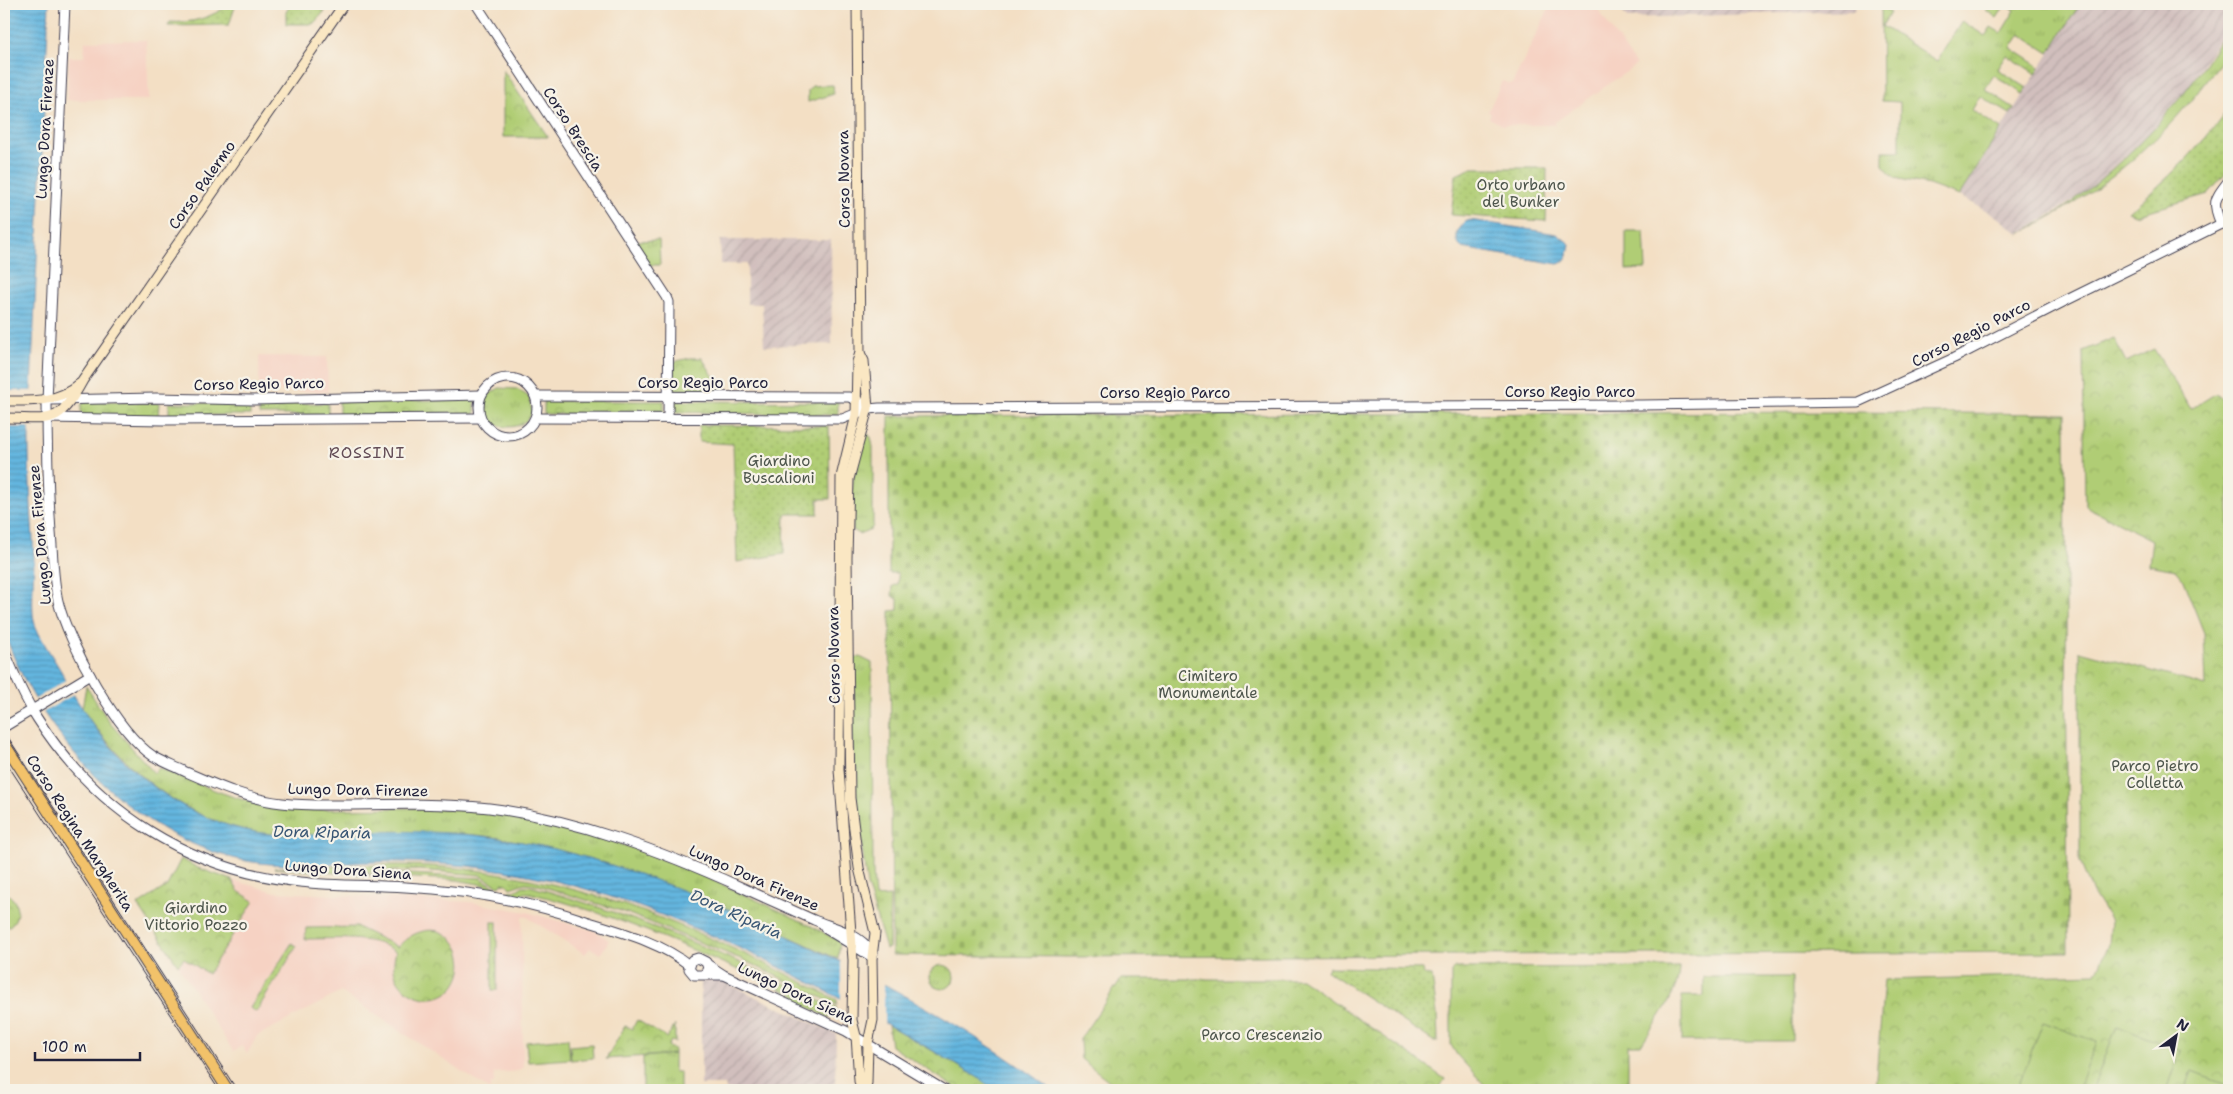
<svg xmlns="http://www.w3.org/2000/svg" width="2233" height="1094" font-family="'Shantell Sans',sans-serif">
<defs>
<pattern id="industrial-furrows" width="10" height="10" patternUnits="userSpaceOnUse" patternTransform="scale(1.25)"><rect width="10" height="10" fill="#d1bfbd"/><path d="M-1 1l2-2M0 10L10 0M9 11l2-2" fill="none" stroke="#b3a4a3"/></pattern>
<pattern id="grass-tufts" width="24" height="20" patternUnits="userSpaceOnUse" patternTransform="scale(1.25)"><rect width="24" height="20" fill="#b0cd74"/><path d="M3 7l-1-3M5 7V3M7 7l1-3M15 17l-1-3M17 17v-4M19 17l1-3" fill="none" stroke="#97b065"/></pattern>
<pattern id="cemetery-stones" width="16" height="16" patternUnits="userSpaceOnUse" patternTransform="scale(1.25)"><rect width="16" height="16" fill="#b0cd74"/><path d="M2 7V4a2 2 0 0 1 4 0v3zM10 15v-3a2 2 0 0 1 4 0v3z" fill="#97b065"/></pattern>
<pattern id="park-crowns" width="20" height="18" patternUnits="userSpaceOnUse" patternTransform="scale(1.25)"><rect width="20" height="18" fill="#b0cd74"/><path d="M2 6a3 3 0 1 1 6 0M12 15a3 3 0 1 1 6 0" fill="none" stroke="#97b065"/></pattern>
<pattern id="garden-dots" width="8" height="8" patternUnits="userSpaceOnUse" patternTransform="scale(1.25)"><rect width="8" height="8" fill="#b0cd74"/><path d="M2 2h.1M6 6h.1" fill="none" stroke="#97b065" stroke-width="1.8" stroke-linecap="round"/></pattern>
<pattern id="water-rules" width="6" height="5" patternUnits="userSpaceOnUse" patternTransform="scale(1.25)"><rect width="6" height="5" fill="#64b6df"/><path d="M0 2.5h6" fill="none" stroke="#5294b6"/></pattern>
</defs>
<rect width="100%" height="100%" fill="#f7f3e8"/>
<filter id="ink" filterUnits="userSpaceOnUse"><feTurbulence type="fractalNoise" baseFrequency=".02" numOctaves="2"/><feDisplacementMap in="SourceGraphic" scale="10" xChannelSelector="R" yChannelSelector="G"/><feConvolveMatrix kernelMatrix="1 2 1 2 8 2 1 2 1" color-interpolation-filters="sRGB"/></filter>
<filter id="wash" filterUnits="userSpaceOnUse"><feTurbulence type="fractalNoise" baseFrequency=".0096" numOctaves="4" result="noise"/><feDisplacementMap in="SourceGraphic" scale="20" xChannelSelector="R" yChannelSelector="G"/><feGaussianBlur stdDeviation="1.12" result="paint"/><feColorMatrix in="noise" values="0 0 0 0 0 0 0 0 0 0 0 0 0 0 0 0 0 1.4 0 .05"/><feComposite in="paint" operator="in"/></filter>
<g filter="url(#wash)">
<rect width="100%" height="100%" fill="#f3dfc4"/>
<g fill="#f6d2c3">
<path d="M 1551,4 L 1594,4 L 1636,65 L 1555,122 L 1555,125 L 1503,125 L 1489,118 L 1491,113 L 1488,112 L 1502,81 L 1512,84 Z"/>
<path d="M 146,40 L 149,100 L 67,100 L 69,57 L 84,57 L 85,41 Z"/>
<path d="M 259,356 L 327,357 L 328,392 L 259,391 Z"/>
<path d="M 232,880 L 276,892 L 469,902 L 527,912 L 595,931 L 609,940 L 601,954 L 590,948 L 585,954 L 527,917 L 522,917 L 523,1067 L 517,1071 L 494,1073 L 494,1084 L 490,1084 L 490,1090 L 341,992 L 257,1036 L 247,1054 L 242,1046 L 233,1051 L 178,965 L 184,958 L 208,973 L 254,901 L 238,891 Z"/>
</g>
<g fill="url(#industrial-furrows)">
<path d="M 1617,4 L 1855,4 L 1855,11 L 1627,18 Z"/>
<path d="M 2080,4 L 2229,4 L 2229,23 L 2189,86 L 2150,133 L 2086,192 L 2019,234 L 1993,214 L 1959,196 Z"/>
<path d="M 720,240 L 831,240 L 832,344 L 764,346 L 762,304 L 747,304 L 747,264 L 721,264 Z"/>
<path d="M 713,977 L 836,1034 L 835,1090 L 726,1090 L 725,1085 L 701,1085 L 701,982 Z"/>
</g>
<g fill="url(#grass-tufts)" stroke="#697858">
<path d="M 1881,4 L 1888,4 L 1885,9 L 1890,13 L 1882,26 L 1937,61 L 1962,21 L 1985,36 L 1991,27 L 2001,33 L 2015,10 L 2006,4 L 1997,18 L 1986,10 L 1990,4 L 2080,4 L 2049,53 L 2020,34 L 2011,48 L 2040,67 L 2036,74 L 2007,55 L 1998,69 L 2027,88 L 2023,94 L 1994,75 L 1985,89 L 2014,108 L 2010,114 L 1980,96 L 1972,110 L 2001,129 L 1959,196 L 1929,185 L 1895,178 L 1883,165 L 1883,151 L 1900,151 L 1900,102 L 1882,101 Z"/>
<path d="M 2229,23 C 2229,30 2231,39 2229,46 C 2226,58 2213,71 2206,81 C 2157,148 2092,197 2019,234 C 2035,225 2053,216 2068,205 C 2131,158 2191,96 2229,23 Z"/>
<path d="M 833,85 L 834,94 L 808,102 L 808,91 L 812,86 Z"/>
<path d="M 659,240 L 660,265 L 650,265 L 635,241 Z"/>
<path d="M 499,388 L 517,389 L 529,397 L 532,412 C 523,438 472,428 484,398 Z"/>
<path d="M 866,433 L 871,437 L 873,447 L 873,526 L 871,529 L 859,534 L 853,530 L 852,489 L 856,461 Z"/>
<path d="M 860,657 L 872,663 L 873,870 L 875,897 L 890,896 L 889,948 L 886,949 L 867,885 L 856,804 L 852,734 L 854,663 L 855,658 Z"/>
<path d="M 86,686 L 110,723 L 154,773 L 159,768 C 197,783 247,806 288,809 C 306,811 326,809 344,809 C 398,808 453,806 506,815 C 592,828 674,862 752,898 C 782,912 812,925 840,942 L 838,959 C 727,908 615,855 493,837 C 420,827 349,838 277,835 C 191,827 130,776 82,709 Z"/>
<path d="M 386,865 C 551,863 693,924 837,1000 L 837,1005 L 741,959 L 624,912 L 535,884 L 525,883 L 510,888 L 507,884 L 502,883 L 500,886 L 497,885 L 480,875 L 419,870 L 336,873 L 274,868 Z"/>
<path d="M 392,873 L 481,878 L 502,891 L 501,893 L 487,890 L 487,886 L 484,885 L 457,880 L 356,875 Z"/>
<path d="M 523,886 L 530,886 C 633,915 730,955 824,1003 L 836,1007 L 836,1010 L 833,1012 L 832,1016 L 828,1017 L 797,1002 L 796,996 C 709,957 622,915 529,893 C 523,892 523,895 518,895 C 515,896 510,894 507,893 L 509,891 L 515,891 Z"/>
<rect x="492" y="922" width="5" height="68"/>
<path d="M 292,943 L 297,946 L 256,1012 L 250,1008 Z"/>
<circle cx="942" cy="977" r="12"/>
<path d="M 1679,967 C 1679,995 1655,1022 1641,1045 L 1628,1045 L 1628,1090 L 1489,1090 L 1457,1055 L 1451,1045 L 1451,972 L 1455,968 Z"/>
<path d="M 674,1054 L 674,1072 L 680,1072 L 680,1090 L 643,1090 L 643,1057 Z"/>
</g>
<path fill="url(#cemetery-stones)" stroke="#697858" d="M 1852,412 L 2065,414 L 2068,952 L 1068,957 L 892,955 L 890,611 L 898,610 L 898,599 L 892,596 L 893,586 L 898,584 L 898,573 L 889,573 L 889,416 Z"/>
<g fill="url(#park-crowns)" stroke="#697858">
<path d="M 503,70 L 548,137 L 503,137 Z"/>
<path d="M 2114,338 L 2126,362 L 2154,349 L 2191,409 L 2215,394 L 2229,401 L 2229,1090 L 1875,1090 L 1884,980 L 2096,974 L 2109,944 L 2111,921 L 2093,893 L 2080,862 L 2080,651 L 2206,686 L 2204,633 L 2182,578 L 2175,570 L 2149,565 L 2152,540 L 2085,506 L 2083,351 Z"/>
<path d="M 690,358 L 702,358 L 724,393 L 672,390 L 673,362 Z"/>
<path d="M 475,400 L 475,414 L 339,416 L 339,401 Z"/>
<path d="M 86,401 L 159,403 L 158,417 L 85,417 L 81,412 L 81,405 Z"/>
<rect x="544" y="401" width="120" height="13"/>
<path d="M 673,401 L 838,402 L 838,415 L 673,412 Z"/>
<rect x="169" y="403" width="81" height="12"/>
<path d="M 328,403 L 328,415 L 259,415 L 259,404 Z"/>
<path d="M 181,859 L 198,868 L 232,880 L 238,891 L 254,901 L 208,974 L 184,958 L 178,965 L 138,905 L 167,886 Z"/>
<path d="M 4,892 C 21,900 22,922 4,929 Z"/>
<path d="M 357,927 L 398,947 C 414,928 444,921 458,948 C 462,956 463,966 460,975 C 447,1017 381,997 396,952 C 375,935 331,939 305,939 L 306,928 Z"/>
<path d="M 1121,979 L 1301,979 L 1445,1079 L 1438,1090 L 1121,1090 L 1081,1059 L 1080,1039 Z"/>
<path d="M 637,1020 L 667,1038 L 675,1025 L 675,1042 L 671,1041 L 668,1046 L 674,1050 L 674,1054 L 606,1059 L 625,1026 L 632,1029 Z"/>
<path d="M 888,1025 L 981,1079 L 996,1090 L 959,1090 L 891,1046 Z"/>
</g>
<g fill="url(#garden-dots)" stroke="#697858">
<path d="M 230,4 L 236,4 L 229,25 L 168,26 L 170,22 C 191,24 213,17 230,4 Z"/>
<path d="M 291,4 L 305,4 L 325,11 L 313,24 L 286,24 L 286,12 Z"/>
<path d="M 2229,108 L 2229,170 L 2208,194 L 2135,215 L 2128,212 C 2167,180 2199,149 2229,108 Z"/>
<path d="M 1472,168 L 1547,168 L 1546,221 L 1451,215 L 1456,175 Z"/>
<path d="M 699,425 L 829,426 L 830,499 L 818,499 L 818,514 L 785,514 L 784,554 L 737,562 L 733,444 L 699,442 Z"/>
<path d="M 1329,967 L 1423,969 L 1424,975 L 1432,976 L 1437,1014 L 1438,1041 L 1433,1041 L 1327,971 Z"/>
</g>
<g fill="#b0cd74" stroke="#697858">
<path d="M 1626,231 L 1644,231 L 1646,269 L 1626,270 Z"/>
<path d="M 1704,977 L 1792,977 L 1792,1041 L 1682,1041 L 1682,996 L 1704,996 Z"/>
<path d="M 2043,1022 L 2097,1042 L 2078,1090 L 2017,1090 Z"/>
<path d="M 2117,1026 L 2181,1051 L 2166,1090 L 2092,1090 Z"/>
<path d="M 568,1038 L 570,1059 L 528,1062 L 526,1042 Z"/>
<path d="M 592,1044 L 593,1058 L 571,1060 L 570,1046 Z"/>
<path d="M 2192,1071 L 2229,1085 L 2229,1090 L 2185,1090 Z"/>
</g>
<g fill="url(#water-rules)" stroke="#436c8d">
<path d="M 4,4 L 49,4 L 31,388 C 26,445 31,501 34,558 C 34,574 31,608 34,621 C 37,634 54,659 61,671 C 68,684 74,697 82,708 C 121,771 188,823 262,833 C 298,838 333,833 368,832 C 425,830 482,833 537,845 C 614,862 686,890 757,922 C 861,969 961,1022 1052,1090 C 1038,1090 1009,1093 997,1090 C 991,1088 983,1081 977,1077 C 948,1059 918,1042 888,1025 C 799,975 706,928 608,896 C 542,874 474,864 405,862 C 357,860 308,869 260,863 C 232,860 205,850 180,838 C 102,800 29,712 4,630 Z"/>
<path d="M 1470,220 L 1557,234 L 1570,244 C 1569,252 1567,262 1558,264 L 1462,248 L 1457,241 L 1457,232 L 1465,222 Z"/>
</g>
<g fill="#f3dfc4">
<path d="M 4,391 L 33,391 L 30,427 L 4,427 Z"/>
<path d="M 68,679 L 76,693 L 42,713 L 34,700 Z"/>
<path d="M 841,958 L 884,981 L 884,1026 L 841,1002 Z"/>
</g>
</g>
<g filter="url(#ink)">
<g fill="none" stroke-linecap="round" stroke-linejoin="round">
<g stroke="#413e50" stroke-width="11">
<g id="tertiary">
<path d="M 65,4 L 47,400 C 47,445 48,488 51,532 C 53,555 53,579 58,601 C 68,643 117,732 153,756 C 163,762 174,766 184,771 C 216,785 247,799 282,803 C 305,806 328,805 351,805 C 397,804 443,803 489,808 C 576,819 661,851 741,887 C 765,898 790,909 814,920 C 837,929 857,932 873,953"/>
<path d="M 476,4 L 667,297 L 669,302 L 668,418"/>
<path d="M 2221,224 C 2211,201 2215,199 2229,180"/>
<circle cx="508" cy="407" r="29"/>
<path d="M 535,396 L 849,397 L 857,400 L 868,408"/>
<path d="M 51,400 L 156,398 L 253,400 L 481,395"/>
<path d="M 47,418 L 163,420 L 480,418"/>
<path d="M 536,418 L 842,419 C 854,415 865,408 879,408 L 1641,405 L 1858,402 L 1954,358 L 2065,301 L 2229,220"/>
<path d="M 4,649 C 13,672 24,697 37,718 C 97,812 189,870 300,882 C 335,886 370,885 405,887 C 467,890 527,901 586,921 C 621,932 660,942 689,965"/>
<path d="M 4,727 L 90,675"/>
<path d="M 823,924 L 826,929 L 872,957"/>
<path d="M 707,964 L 724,975 L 846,1031 L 944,1090"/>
<path d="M 705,974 L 708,968 L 706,962 L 698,958 L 692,960 L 689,969 L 694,975 L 722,975"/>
</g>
</g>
<g stroke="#413e50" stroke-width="11">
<g id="secondary">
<path d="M 857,4 L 860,353 L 857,362 L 856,415 L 841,477 L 839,769 L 853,960 L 852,1020 L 856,1036 L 859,1081 L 862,1090"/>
<path d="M 860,353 L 864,361 L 868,408 L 849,479 L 847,558 L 850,798 L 859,868 L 875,933 L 872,957 L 873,1020 L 868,1043 L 867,1083 L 863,1090"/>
<path d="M 4,401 C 31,401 58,403 79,384"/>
<path d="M 4,418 C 53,418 57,427 83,380 L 344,4"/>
</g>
</g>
<g stroke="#413e50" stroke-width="12">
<path id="primary" d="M 4,743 L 228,1090"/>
</g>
<use href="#tertiary" stroke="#fff" stroke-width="9"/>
<use href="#secondary" stroke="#fae7c3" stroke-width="9"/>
<use href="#primary" stroke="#f2c26a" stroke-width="10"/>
<g stroke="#22223b" stroke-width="1">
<path d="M 4,731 L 237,1090"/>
<path d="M 4,759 L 219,1090"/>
</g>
</g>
</g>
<g text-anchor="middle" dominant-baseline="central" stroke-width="4.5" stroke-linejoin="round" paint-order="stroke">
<g font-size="15" fill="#22223b" stroke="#f7f3e8">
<text transform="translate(45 129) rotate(-87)">Lungo Dora Firenze</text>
<text transform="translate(573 129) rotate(57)">Corso Brescia</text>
<text transform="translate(844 179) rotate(-91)">Corso Novara</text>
<text transform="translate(202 185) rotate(-55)">Corso Palermo</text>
<text transform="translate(1971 333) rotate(-27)">Corso Regio Parco</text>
<text x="703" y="383">Corso Regio Parco</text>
<text transform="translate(259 384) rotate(-1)">Corso Regio Parco</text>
<text x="1570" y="392">Corso Regio Parco</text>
<text x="1165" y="393">Corso Regio Parco</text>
<text transform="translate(40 535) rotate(-95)">Lungo Dora Firenze</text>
<text transform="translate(834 655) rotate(-91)">Corso Novara</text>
<text transform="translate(358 790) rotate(1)">Lungo Dora Firenze</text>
<text transform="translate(80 833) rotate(57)">Corso Regina Margherita</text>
<text transform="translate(348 870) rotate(4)">Lungo Dora Siena</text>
<text transform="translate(754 878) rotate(24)">Lungo Dora Firenze</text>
<text transform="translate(796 993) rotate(25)">Lungo Dora Siena</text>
</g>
<g font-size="15" fill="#4d554c" stroke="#f7f3e8">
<text x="1521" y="185">Orto urbano<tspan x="1521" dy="17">del Bunker</tspan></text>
<text x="779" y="461">Giardino<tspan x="779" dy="17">Buscalioni</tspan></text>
<text x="1208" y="676">Cimitero<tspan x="1208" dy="17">Monumentale</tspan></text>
<text x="2155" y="766">Parco Pietro<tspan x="2155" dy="17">Colletta</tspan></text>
<text x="196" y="908">Giardino<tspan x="196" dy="17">Vittorio Pozzo</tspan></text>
<text x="1262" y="1035">Parco Crescenzio</text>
</g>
<g font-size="16" letter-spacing="1" fill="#634c56" stroke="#f7f3e8">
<text x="367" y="452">ROSSINI</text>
</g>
<g font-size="16" font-style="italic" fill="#395674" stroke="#f7f3e8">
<text transform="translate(322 832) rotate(1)">Dora Riparia</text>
<text transform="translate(736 914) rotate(24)">Dora Riparia</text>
</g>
</g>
<rect width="2233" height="1094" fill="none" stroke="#f7f3e8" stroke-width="20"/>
<g transform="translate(2176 1036) rotate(32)" stroke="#f7f3e8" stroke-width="4" paint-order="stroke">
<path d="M0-4L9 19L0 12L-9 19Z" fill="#22223b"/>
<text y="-8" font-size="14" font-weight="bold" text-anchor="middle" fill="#22223b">N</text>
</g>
<path d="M35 1052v8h105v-8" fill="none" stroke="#22223b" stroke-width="2.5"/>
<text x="42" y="1052" font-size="15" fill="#22223b" stroke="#f7f3e8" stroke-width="4" paint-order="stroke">100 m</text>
</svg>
